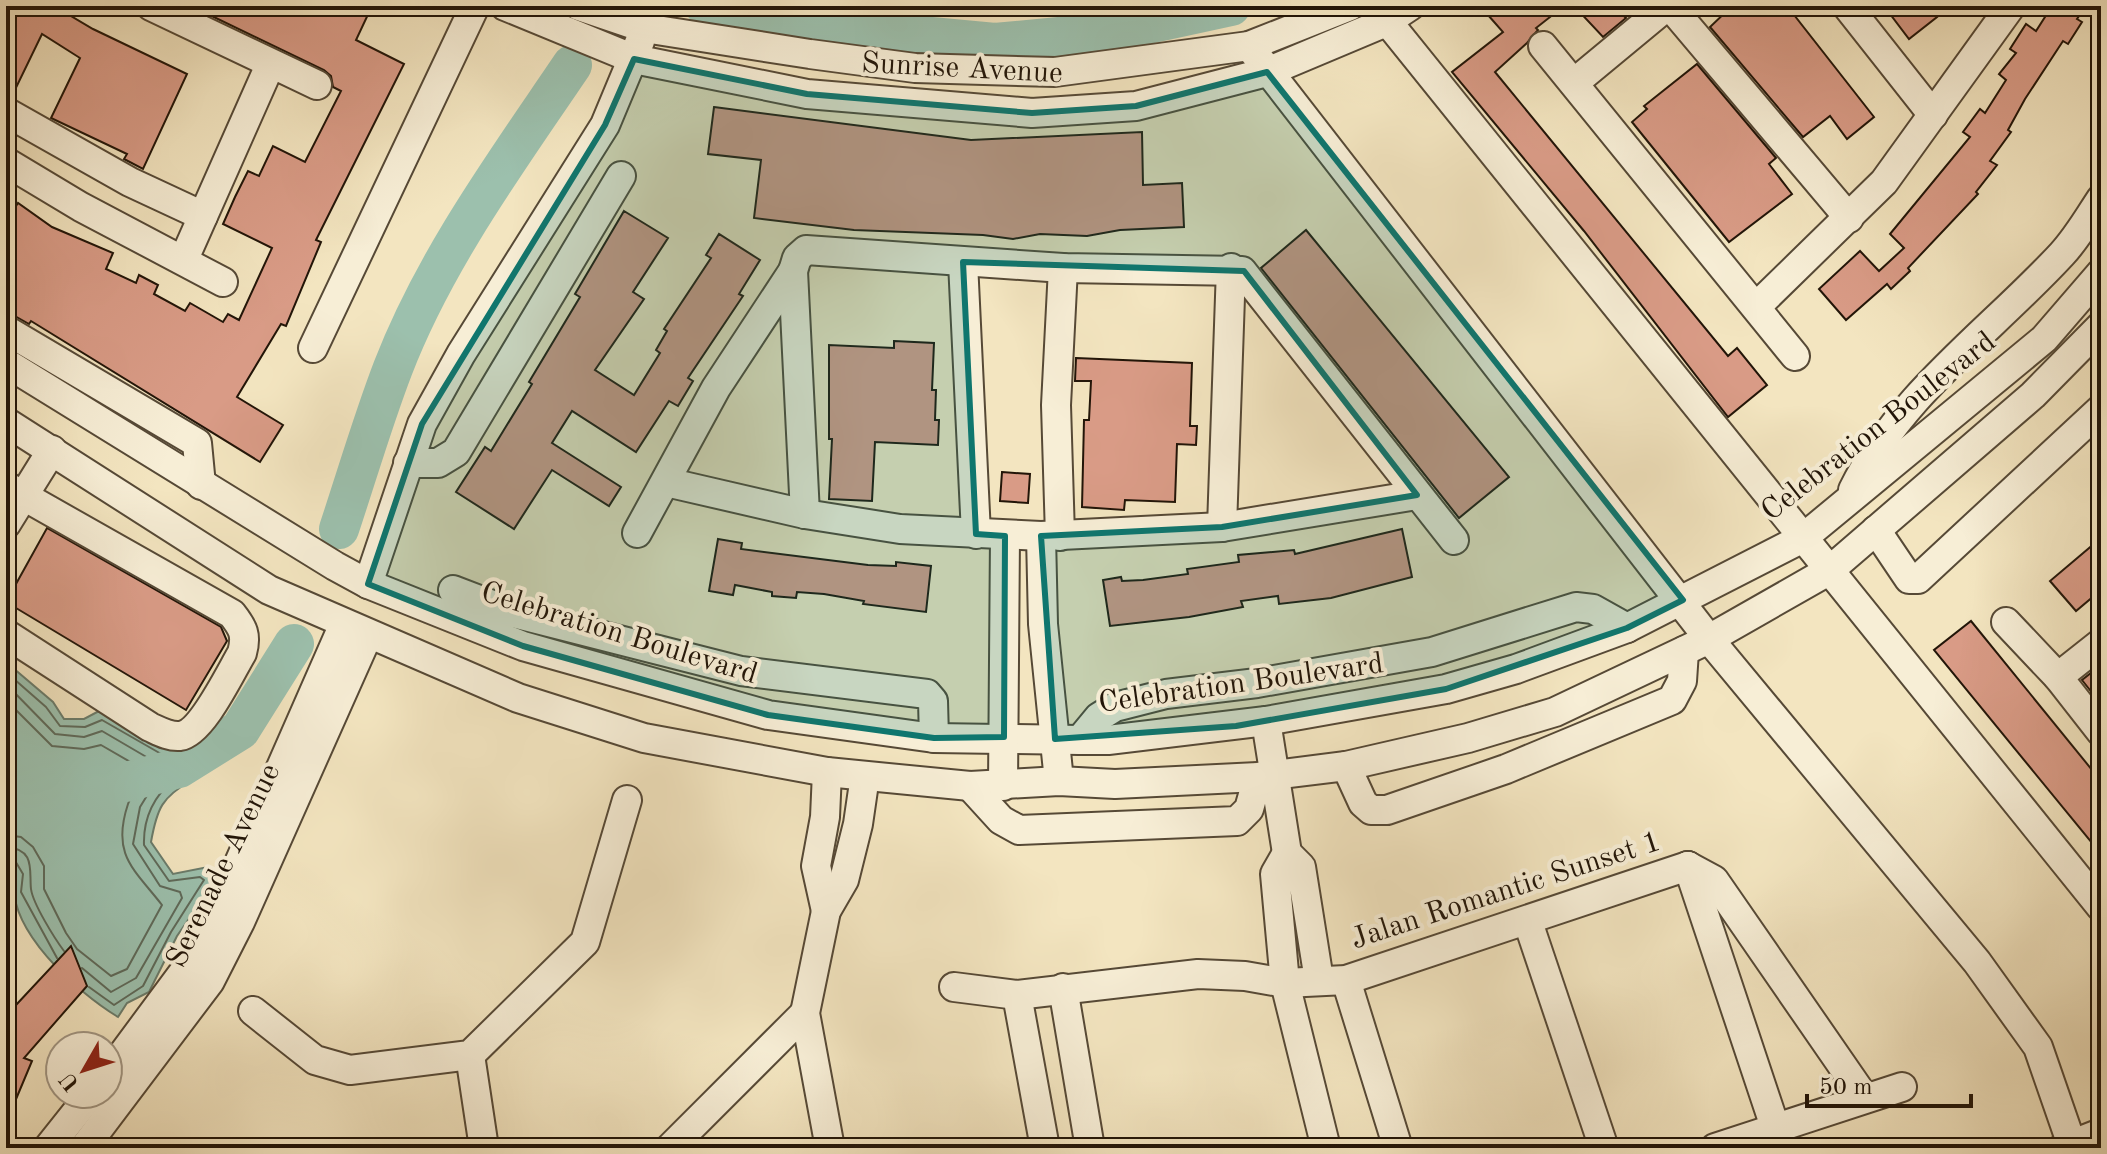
<svg xmlns="http://www.w3.org/2000/svg" width="2107" height="1154" font-family="'Old Standard TT',serif">
<rect width="100%" height="100%" fill="#f3e5c0"/>
<filter id="stains"><feTurbulence type="fractalNoise" baseFrequency=".0025" numOctaves="4"/><feColorMatrix values="0 0 0 0 .2 0 0 0 0 .09 0 0 0 0 .02 0 0 0 .5 -.17"/></filter>
<radialGradient id="worn" r=".72"><stop offset=".6" stop-color="#630" stop-opacity="0"/><stop offset="1" stop-color="#630" stop-opacity=".3"/></radialGradient>
<path fill="#9cc0ad" stroke="#6b7c6b" stroke-width="2" d="M 6,662 L 53,702 L 64,719 L 84,719 L 101,710 L 169,749 L 179,768 L 192,780 C 162,797 157,808 151,842 L 173,874 L 208,867 L 221,873 L 177,936 L 149,992 L 127,1003 L 118,1017 C 77,992 4,928 15,876 L 6,859 Z"/>
<g fill="none" stroke-linecap="round" stroke-linejoin="round">
<g stroke="#5f6a5a" stroke-width="2">
<path d="M 6,672 L 46,707 L 60,726 L 85,727 L 102,720 L 163,755 L 175,778 C 155,795 143,817 144,845 L 169,881 L 200,877 L 204,880 L 171,932 L 143,986 L 114,1005 L 89,987"/>
<path d="M 6,684 L 55,734 L 84,737 L 102,731 L 155,762 L 161,773 L 140,807 L 133,844 L 160,886 L 180,892 L 182,898 L 136,978 L 111,992 L 82,968"/>
<path d="M 6,700 L 52,746 L 84,749 L 101,745 L 146,771 C 143,783 132,792 128,804 C 111,855 134,869 162,905 L 127,969 L 111,976 L 77,949 L 66,933 L 44,889 L 44,866 L 33,847 L 21,837 L 6,835"/>
<path d="M 6,847 C 36,849 29,871 31,889 C 33,904 55,939 64,951"/>
<path d="M 6,857 L 14,859 L 23,874 L 21,892 L 57,958"/>
</g>
<g stroke="#9cc0ad" stroke-width="40">
<path d="M 705,6 L 846,29 L 995,43 L 1111,32 L 1231,6"/>
<path d="M 339,529 C 357,475 373,420 393,368 C 435,259 507,161 572,65"/>
<path d="M 126,782 L 179,768 L 240,730 L 294,644"/>
</g>
</g>
<g fill="#d99b86" stroke="#221508" stroke-width="2">
<path d="M 6,6 L 54,6 L 93,29 L 187,74 L 143,169 L 124,159 L 127,154 L 51,118 L 80,58 L 42,34 L 12,96 L 6,95 L 6,45 L 12,32 L 6,28 Z"/>
<path d="M 191,6 L 372,6 L 356,40 L 404,64 L 316,240 L 321,242 L 286,326 L 281,324 L 237,397 L 283,425 L 260,462 L 31,321 L 29,324 L 6,311 L 6,201 L 16,206 L 18,203 L 52,227 L 113,253 L 106,269 L 136,283 L 139,275 L 158,285 L 154,294 L 185,311 L 190,303 L 223,322 L 228,314 L 239,320 L 272,248 L 223,224 L 235,197 L 248,171 L 259,176 L 273,146 L 305,162 L 341,91 L 333,87 L 331,76 L 324,70 Z"/>
<path d="M 1499,6 L 1564,6 L 1536,28 L 1538,30 L 1527,43 L 1495,72 L 1728,356 L 1737,348 L 1767,385 L 1728,417 L 1584,231 L 1452,72 L 1503,32 L 1488,15 Z"/>
<path d="M 1574,6 L 1614,6 L 1626,18 L 1603,37 Z"/>
<path d="M 1732,6 L 1787,6 L 1874,117 L 1847,139 L 1830,116 L 1803,137 L 1710,27 Z"/>
<path d="M 1884,6 L 1928,6 L 1937,17 L 1909,39 Z"/>
<path d="M 2052,6 L 2086,6 L 2077,19 L 2082,22 L 2068,44 L 2063,41 L 2025,99 L 2008,130 L 2011,132 L 1990,161 L 1997,165 L 1976,192 L 1978,194 L 1908,268 L 1910,271 L 1891,289 L 1887,284 L 1846,320 L 1819,289 L 1860,251 L 1879,271 L 1904,248 L 1890,234 L 1970,137 L 1963,132 L 1980,109 L 1985,113 L 2006,80 L 1999,74 L 2016,53 L 2010,49 L 2026,24 L 2036,31 Z"/>
<path d="M 1697,64 L 1776,158 L 1769,164 L 1792,194 L 1729,242 L 1632,122 L 1647,109 L 1644,106 Z"/>
<path d="M 714,107 L 971,140 L 1142,132 L 1143,185 L 1182,183 L 1184,227 L 1120,230 L 1087,236 L 1040,234 L 1013,239 L 983,235 L 854,230 L 754,218 L 761,160 L 708,154 Z"/>
<path d="M 624,211 L 668,238 L 633,292 L 644,299 L 595,370 L 634,395 L 660,353 L 656,350 L 667,331 L 664,329 L 711,258 L 706,255 L 719,234 L 760,260 L 739,294 L 743,296 L 688,378 L 693,381 L 678,406 L 669,401 L 636,452 L 572,411 L 552,443 L 621,487 L 609,506 L 552,470 L 514,529 L 456,492 L 485,447 L 491,451 L 532,384 L 529,382 L 580,297 L 575,294 Z"/>
<path d="M 1306,230 L 1509,477 L 1459,518 L 1261,268 Z"/>
<path d="M 894,341 L 934,343 L 932,390 L 936,390 L 935,420 L 939,420 L 938,445 L 875,442 L 872,501 L 829,499 L 832,439 L 829,439 L 829,345 L 894,348 Z"/>
<path d="M 1076,358 L 1192,363 L 1190,426 L 1197,426 L 1196,445 L 1177,444 L 1175,502 L 1125,500 L 1124,510 L 1082,507 L 1084,420 L 1089,420 L 1091,381 L 1075,381 Z"/>
<path d="M 1002,472 L 1030,474 L 1028,503 L 1000,501 Z"/>
<path d="M 47,528 L 221,627 L 227,641 L 186,710 L 6,602 Z"/>
<path d="M 1402,529 L 1412,577 L 1331,598 L 1279,604 L 1278,596 L 1241,601 L 1243,607 L 1189,617 L 1110,626 L 1103,580 L 1121,577 L 1122,581 L 1143,580 L 1188,574 L 1187,569 L 1239,562 L 1238,555 L 1294,550 L 1295,554 Z"/>
<path d="M 2101,538 L 2101,590 L 2076,611 L 2050,581 Z"/>
<path d="M 718,539 L 742,543 L 741,549 L 868,565 L 896,566 L 896,562 L 931,566 L 926,612 L 863,604 L 864,601 L 824,594 L 797,592 L 796,598 L 772,596 L 772,592 L 735,585 L 733,595 L 709,591 Z"/>
<path d="M 1971,621 L 2101,781 L 2101,854 L 1934,650 Z"/>
<path d="M 2101,665 L 2101,704 L 2082,680 Z"/>
<path d="M 71,946 L 87,986 L 24,1058 L 32,1061 L 6,1123 L 6,1001 L 16,1005 Z"/>
</g>
<g fill="none" stroke-linecap="round" stroke-linejoin="round">
<g stroke="#564936" stroke-width="32">
<g id="minor">
<path d="M 151,6 L 317,85"/>
<path d="M 505,6 L 634,59 L 807,94 L 1032,113 L 1136,106 L 1267,72 L 1386,22 L 1410,6"/>
<path d="M 579,6 L 644,28 L 810,54 L 915,68 L 1055,72 L 1249,46 L 1350,6"/>
<path d="M 1375,6 L 2101,907"/>
<path d="M 1670,6 L 1849,218"/>
<path d="M 1847,6 L 1933,115"/>
<path d="M 1249,46 L 1709,639 L 1977,962 L 2038,1047 L 2073,1148"/>
<path d="M 1543,46 L 1795,356"/>
<path d="M 1574,83 L 1667,6"/>
<path d="M 6,112 L 130,182 L 203,216"/>
<path d="M 6,162 L 81,207 L 223,282"/>
<path d="M 184,259 L 270,65"/>
<path d="M 963,262 L 976,534"/>
<path d="M 793,271 L 805,514"/>
<path d="M 1756,307 L 1884,182 L 2011,6"/>
<path d="M 6,330 L 197,443 L 201,485"/>
<path d="M 313,348 L 475,6"/>
<path d="M 6,363 L 335,566 L 368,584 L 523,646 L 768,715 L 934,738 L 1080,740 L 1108,740 L 1266,721 L 1446,689 L 1516,669 L 1627,628 L 1803,538 L 2044,339 L 2101,273"/>
<path d="M 6,422 L 269,590 L 518,698 L 644,738 L 827,772 L 970,786 L 1059,781 L 1115,784 L 1258,777 L 1346,766 L 1468,738 L 1555,712 L 1709,639 L 1830,570 L 2033,395 L 2101,326"/>
<path d="M 408,463 L 438,463 L 456,452 L 621,176"/>
<path d="M 666,482 L 805,514 L 900,529 L 1041,536 L 1222,527 L 1417,495"/>
<path d="M 6,486 L 232,614 C 243,628 247,635 242,653 C 230,673 202,733 180,736 C 169,737 159,731 150,727 L 6,634"/>
<path d="M 1853,490 C 1901,393 1990,332 2062,254 C 2077,238 2089,217 2101,199"/>
<path d="M 6,524 L 52,450"/>
<path d="M 1222,527 L 1231,268"/>
<path d="M 1876,530 L 1909,579 L 1918,579 L 2101,409"/>
<path d="M 637,533 L 716,388 L 793,271 L 797,258 L 806,250 L 1063,268 L 1242,271 L 1454,540"/>
<path d="M 1041,536 L 1043,624 L 1059,781"/>
<path d="M 1060,536 L 1056,405 L 1063,268"/>
<path d="M 368,584 L 422,424 L 461,354 L 605,125 L 640,41"/>
<path d="M 453,590 L 513,613 L 741,671 L 927,694 L 933,701 L 934,738"/>
<path d="M 2006,622 L 2058,677 L 2101,732"/>
<path d="M 2058,677 L 2101,643"/>
<path d="M 1266,721 L 1287,853"/>
<path d="M 1080,740 L 1099,717 L 1115,707 L 1166,694 L 1257,683 L 1432,652 L 1576,607 L 1593,609 L 1627,628"/>
<path d="M 1346,766 L 1363,803 L 1371,810 L 1387,810 L 1506,769 L 1672,700 L 1682,681 L 1684,651"/>
<path d="M 970,786 L 1001,820 L 1019,830 L 1237,821 L 1249,809 L 1258,777"/>
<path d="M 1003,786 L 1005,536"/>
<path d="M 1688,866 L 1714,880 L 1864,1097"/>
<path d="M 1688,866 L 1775,1127"/>
<path d="M 826,911 L 816,866 L 825,817 L 827,772"/>
<path d="M 1528,922 L 1604,1148"/>
<path d="M 1319,980 L 1301,867 L 1287,853 L 1275,874 L 1285,983 L 1326,1148"/>
<path d="M 1346,980 L 1398,1148"/>
<path d="M 954,987 L 1017,995 L 1198,974 L 1245,976 L 1285,983 L 1346,980 L 1688,866"/>
<path d="M 1063,988 L 1090,1148"/>
<path d="M 1017,995 L 1045,1148"/>
<path d="M 253,1011 L 315,1060 L 350,1070 L 470,1055 L 585,942 L 627,800"/>
<path d="M 470,1055 L 484,1148"/>
<path d="M 108,1074 L 188,966 L 217,913 L 344,624"/>
<path d="M 48,1148 L 91,1094"/>
<path d="M 84,1148 L 210,981 L 240,922 L 368,635"/>
<path d="M 670,1148 L 805,1013"/>
<path d="M 830,1148 L 805,1013 L 826,911 L 844,880 L 858,824 L 865,776"/>
<path d="M 1715,1148 L 1902,1087"/>
<path d="M 2063,1148 L 2101,1133"/>
</g>
</g>
<use href="#minor" stroke="#f7eed6" stroke-width="28"/>
</g>
<path fill="#0f766e" fill-opacity="0.2" stroke="#0f766e" stroke-width="6" stroke-linejoin="round" d="M 634,59 L 807,94 L 1032,113 L 1136,106 L 1267,72 L 1683,600 L 1627,628 L 1446,689 L 1236,726 L 1055,739 L 1041,536 L 1222,527 L 1417,495 L 1244,271 L 963,262 L 976,534 L 1005,536 L 1004,737 L 934,738 L 768,715 L 523,646 L 368,584 L 422,424 L 605,125 Z"/>
<g text-anchor="middle" dominant-baseline="central" stroke-width="8" stroke-linejoin="round" paint-order="stroke">
<g font-size="30" fill="#221508" stroke="#f7eed6">
<text transform="translate(962 69) rotate(3)">Sunrise Avenue</text>
<text transform="translate(1879 427) rotate(-38)">Celebration Boulevard</text>
<text transform="translate(619 634) rotate(17)">Celebration Boulevard</text>
<text transform="translate(1241 684) rotate(-8)">Celebration Boulevard</text>
<text transform="translate(224 866) rotate(-64)">Serenade Avenue</text>
<text transform="translate(1506 891) rotate(-18)">Jalan Romantic Sunset 1</text>
</g>
</g>
<rect width="2107" height="1154" fill="none" stroke="#f3e5c0" stroke-width="32"/>
<rect x="8" y="8" width="2091" height="1138" fill="none" stroke="#221508" stroke-width="4"/>
<rect x="16" y="16" width="2075" height="1122" fill="none" stroke="#221508" stroke-width="2"/>
<g transform="translate(84 1070) rotate(231)"><circle r="38" fill="#f7eed6" stroke="#a29784" stroke-width="2"/>
<path d="M0-6L14 30L0 20L-14 30Z" fill="#8f2418"/>
<text y="-12" font-size="22" font-weight="bold" text-anchor="middle" fill="#221508">U</text>
</g>
<path d="M1807 1094v12h164v-12" fill="none" stroke="#221508" stroke-width="4"/>
<text x="1819" y="1094" font-size="24" fill="#221508" stroke="#f7eed6" stroke-width="6" paint-order="stroke">50 m</text>
<rect width="100%" height="100%" filter="url(#stains)"/>
<rect width="100%" height="100%" fill="url(#worn)"/>
</svg>
